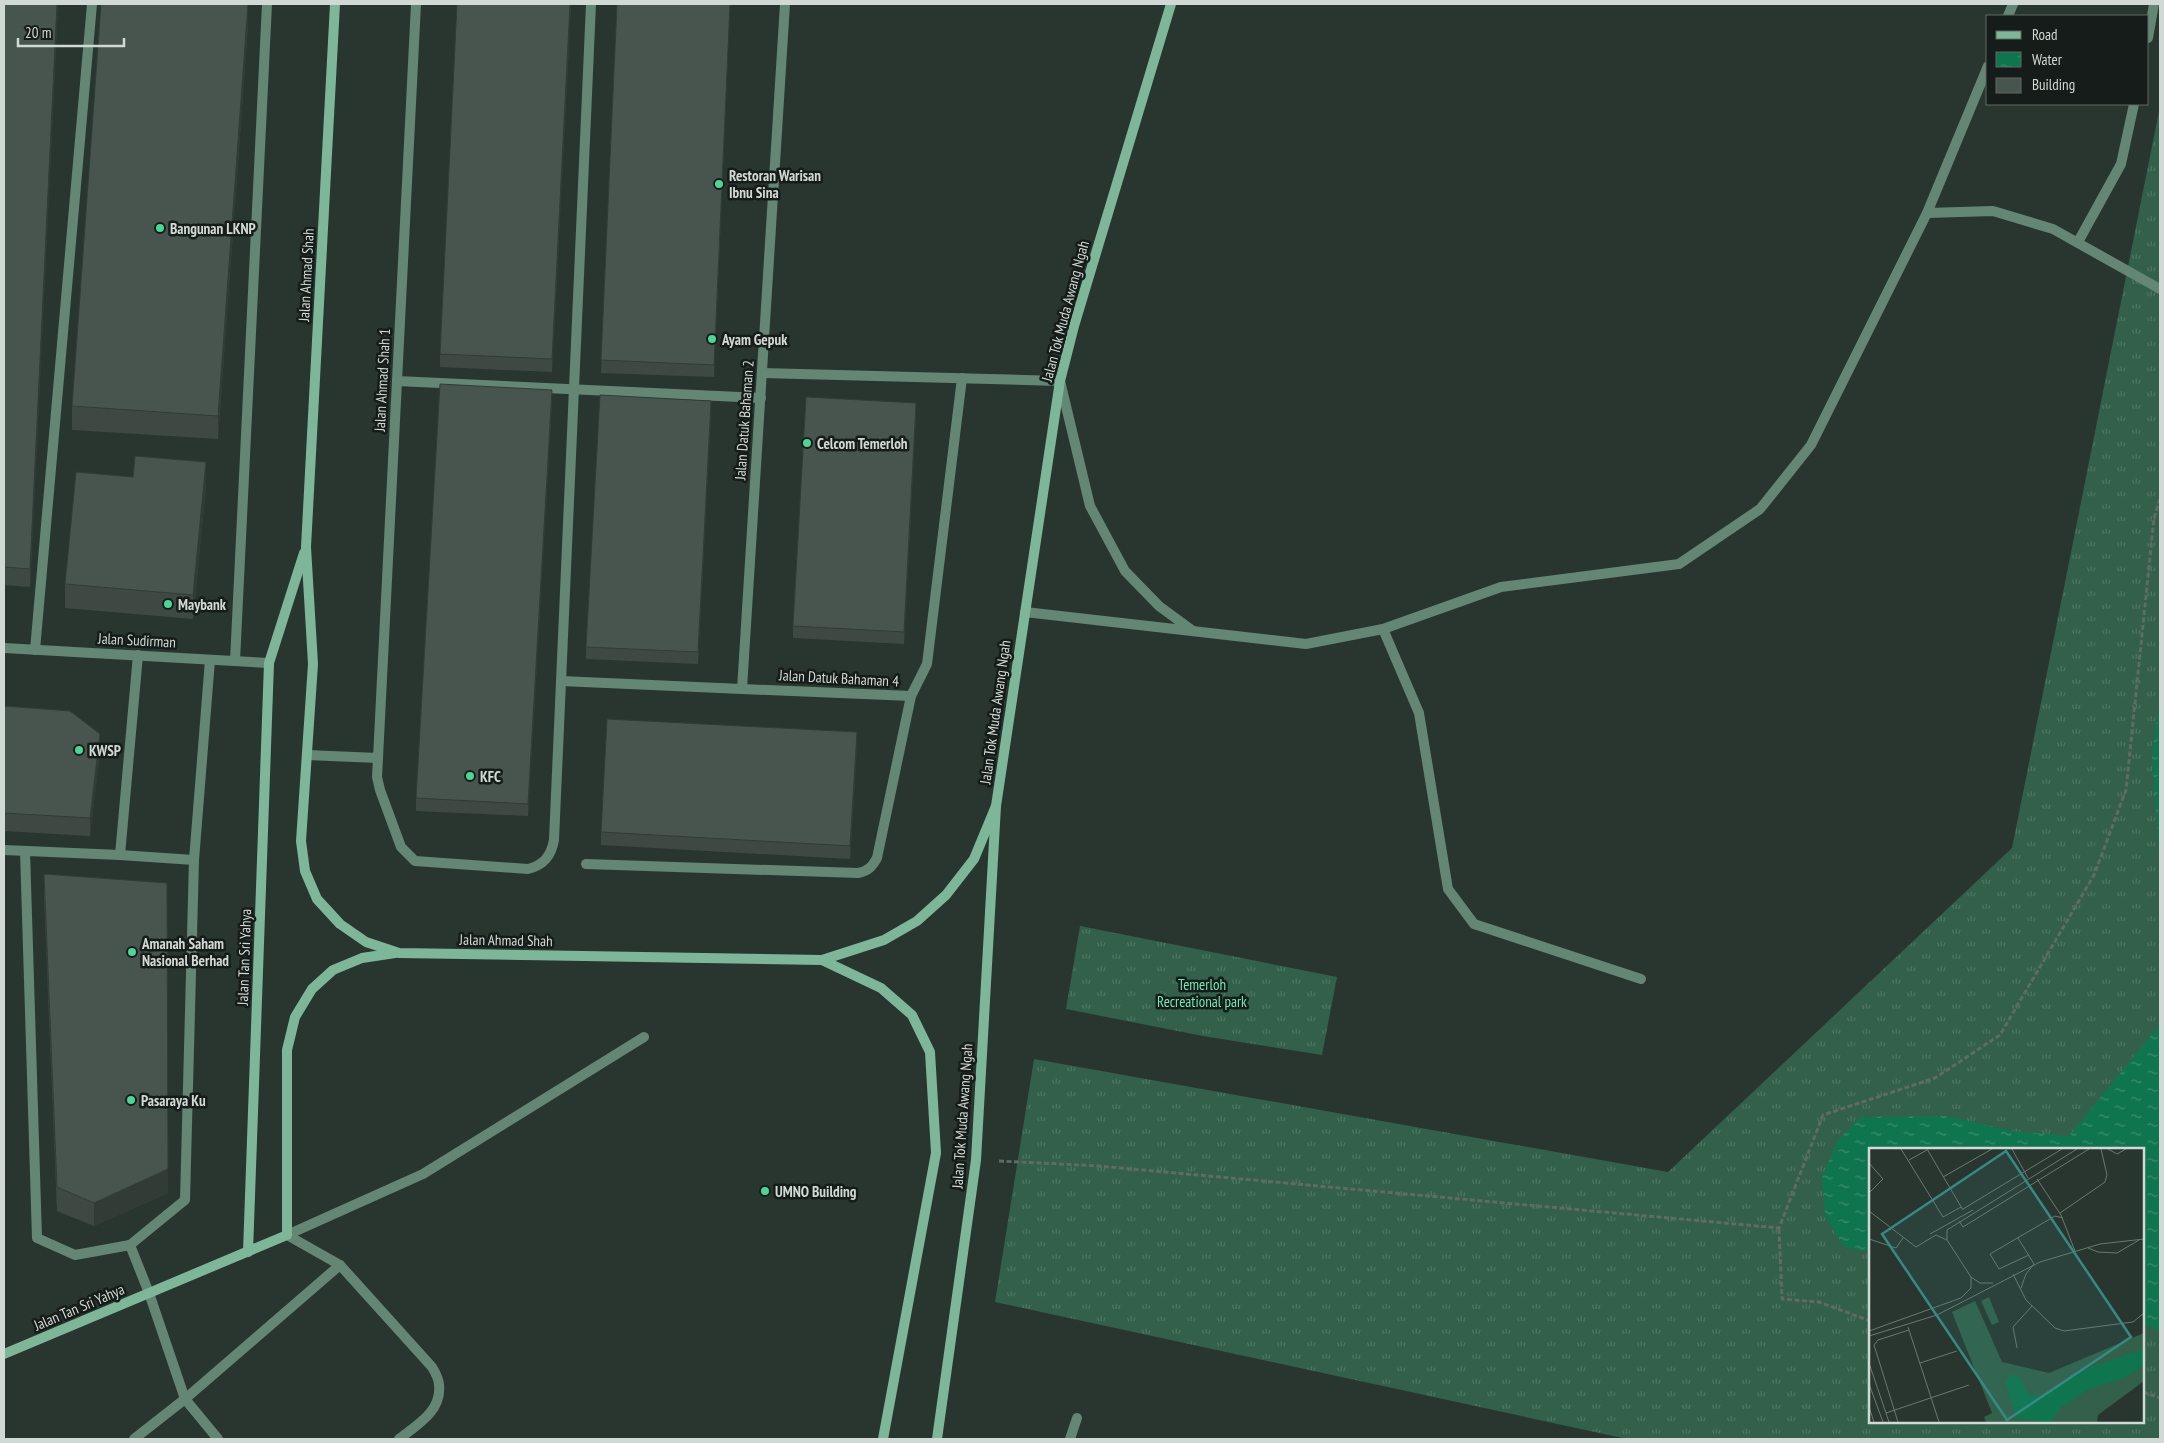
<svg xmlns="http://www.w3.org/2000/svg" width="2164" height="1443" font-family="'PT Sans Narrow',sans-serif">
<defs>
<pattern id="grass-tufts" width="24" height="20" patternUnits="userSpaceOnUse" patternTransform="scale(1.25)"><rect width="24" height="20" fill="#32604a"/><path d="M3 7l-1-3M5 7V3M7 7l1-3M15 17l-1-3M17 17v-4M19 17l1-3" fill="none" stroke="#4f7663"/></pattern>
<pattern id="water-ripples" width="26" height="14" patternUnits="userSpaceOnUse" patternTransform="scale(1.25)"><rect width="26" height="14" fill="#0f754f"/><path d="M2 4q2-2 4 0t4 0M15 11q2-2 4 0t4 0" fill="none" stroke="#3c8e70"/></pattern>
</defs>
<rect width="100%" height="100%" fill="#29362f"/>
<g fill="url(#grass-tufts)" fill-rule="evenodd">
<path d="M 2160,106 L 2160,1439 L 1627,1439 L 995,1302 L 1034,1059 L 1668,1172 L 2012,848 ZM 1870,1149 L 2143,1149 L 2143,1422 L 1870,1422 Z"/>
<path d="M 1080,926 L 1337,977 L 1322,1055 L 1203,1036 L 1066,1009 Z"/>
</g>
<g fill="url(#water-ripples)">
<path d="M 2160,697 L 2160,873 L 2152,755 Z"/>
<path d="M 2160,1024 L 2160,1332 L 2143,1323 L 2143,1149 L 1870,1149 L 1870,1252 L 1844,1247 L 1825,1216 L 1822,1176 L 1838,1140 L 1860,1117 L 1947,1116 L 2012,1131 L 2069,1136 Z"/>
</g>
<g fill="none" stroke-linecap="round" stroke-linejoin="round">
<g stroke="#5f6b64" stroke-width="3" stroke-dasharray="5 2.5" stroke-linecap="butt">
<path d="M 999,1161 L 1099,1166 L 1779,1228 L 1823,1115 L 1935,1078 L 2000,1035 L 2094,875 L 2126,790 L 2154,518 L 2160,499"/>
<path d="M 1779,1229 L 1782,1299 L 1819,1302 L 1870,1321"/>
<path d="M 2143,1392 L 2160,1398"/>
</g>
<g stroke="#648674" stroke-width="10">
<path d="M 2148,38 L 2154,4"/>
<path d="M 1927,213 L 1993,211 L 2053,229 L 2160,289"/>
<path d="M 2078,242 L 2121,164 L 2134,104"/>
<path d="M 397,381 L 761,398"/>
<path d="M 35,650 L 92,4"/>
<path d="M 561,681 L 742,689"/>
<path d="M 378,758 L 377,777 L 380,790 L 401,847 L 415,861 L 528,869 C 544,865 551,856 554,840 L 591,4"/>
<path d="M 25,851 L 37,1238 L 75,1255 L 130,1245 L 185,1200 L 194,860"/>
<path d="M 120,855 L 138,655"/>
<path d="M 586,864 L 858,873 C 868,871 872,867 877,858 L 911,696"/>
<path d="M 287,1235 L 423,1174 L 644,1037"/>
<path d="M 287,1235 L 340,1265 L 432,1367 C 435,1372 439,1379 439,1385 C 442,1411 417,1425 399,1439"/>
<path d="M 130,1245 L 149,1293"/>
<path d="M 218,1439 L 185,1399 L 340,1265"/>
<path d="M 1070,1439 L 1077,1418"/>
</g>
<g stroke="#648674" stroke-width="10">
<path d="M 785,4 L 742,689 L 911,696 L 927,664 L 962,378"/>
<path d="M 2008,16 L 2013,4"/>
<path d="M 762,373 L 1060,381 L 1090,506 L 1125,571 L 1159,606 L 1193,631"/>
<path d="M 1025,612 L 1306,644 L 1383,629 L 1501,587 L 1679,564 L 1760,509 L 1811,445 L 1927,213 L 1988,66"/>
<path d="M 1383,629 L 1419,713 L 1448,889 L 1474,924 L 1641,979"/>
<path d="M 4,648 L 269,663"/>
<path d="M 235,661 L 267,4"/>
<path d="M 307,755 L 378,758 L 416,4"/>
<path d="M 4,850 L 120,855 L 194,860 L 210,660"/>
<path d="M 134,1439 L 185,1399 L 149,1293"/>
</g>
<g stroke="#7eb699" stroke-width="10">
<path d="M 335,4 L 306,547 L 313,664 L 301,841 L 305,871 L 317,899 L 340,924 L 366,942 L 399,953 L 822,960 L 884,940 L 917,921 L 946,895 L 974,859 L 996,806"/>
<path d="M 822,960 L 881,988 L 912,1015 L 930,1052 L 936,1153 L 883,1439"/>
<path d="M 248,1252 L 269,663 L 304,553"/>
<path d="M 4,1354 L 287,1235 L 287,1050 L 295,1017 L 312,989 L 333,970 L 362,958 L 395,953"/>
<path d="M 937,1439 L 976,1160 L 996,806 L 1060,381 L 1074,326 L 1171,4"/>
</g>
</g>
<g fill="#3e4943">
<path d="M 4,4 L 58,4 L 30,587 L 4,585 Z"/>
<path d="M 571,4 L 552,372 L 440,367 L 440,354 Z"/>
<path d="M 617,4 L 730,4 L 714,377 L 601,373 Z"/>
<path d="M 248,25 L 218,439 L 72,430 L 72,406 Z"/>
<path d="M 552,402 L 528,816 L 416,811 L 416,798 Z"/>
<path d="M 711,413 L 698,664 L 586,659 L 586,647 Z"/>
<path d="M 916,415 L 904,644 L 793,638 L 793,626 Z"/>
<path d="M 206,486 L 193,619 L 65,608 L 65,584 Z"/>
<path d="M 4,706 L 100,752 L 90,836 L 4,831 Z"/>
<path d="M 857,745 L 850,859 L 601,845 L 601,832 Z"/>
<path d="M 44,874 L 168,1193 L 94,1226 L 57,1211 L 44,897 Z"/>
</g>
<g fill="#323c37">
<path d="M 57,4 L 58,4 L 30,587 L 30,569 Z"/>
<path d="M 248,4 L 248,25 L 218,439 L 218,416 Z"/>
<path d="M 570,4 L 571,4 L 552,372 L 552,359 Z"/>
<path d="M 730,4 L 714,377 L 714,365 Z"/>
<path d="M 552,390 L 552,402 L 528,816 L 528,804 Z"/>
<path d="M 711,401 L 711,413 L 698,664 L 698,652 Z"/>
<path d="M 916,403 L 916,415 L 904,644 L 904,632 Z"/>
<path d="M 206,462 L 206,486 L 193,619 L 193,595 Z"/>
<path d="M 857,732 L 857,745 L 850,859 L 850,846 Z"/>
<path d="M 100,734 L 100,752 L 90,836 L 90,818 Z"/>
<path d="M 168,1169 L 168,1193 L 94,1226 L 94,1203 Z"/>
</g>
<g fill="#48554e" stroke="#323c37">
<path d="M 4,4 L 57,4 L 30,569 L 4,567 Z"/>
<path d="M 101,4 L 248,4 L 218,416 L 72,406 Z"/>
<path d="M 457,4 L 570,4 L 552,359 L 440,354 Z"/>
<path d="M 617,4 L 730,4 L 714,365 L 601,360 Z"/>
<path d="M 440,384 L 552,390 L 528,804 L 416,798 Z"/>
<path d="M 600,395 L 711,401 L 698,652 L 586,647 Z"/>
<path d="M 806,397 L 916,403 L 904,632 L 793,626 Z"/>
<path d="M 135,456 L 206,462 L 193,595 L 65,584 L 76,472 L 133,477 Z"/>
<path d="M 4,706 L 70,711 L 100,734 L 90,818 L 4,813 Z"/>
<path d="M 607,719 L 857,732 L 850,846 L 601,832 Z"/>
<path d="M 44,874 L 167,883 L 168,1169 L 94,1203 L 57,1187 Z"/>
</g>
<g fill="#4ed399" stroke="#161c19" stroke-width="2">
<circle cx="719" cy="184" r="5"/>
<circle cx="160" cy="228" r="5"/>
<circle cx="712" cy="339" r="5"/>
<circle cx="807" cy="443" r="5"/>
<circle cx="168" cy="604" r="5"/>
<circle cx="79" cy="750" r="5"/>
<circle cx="470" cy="776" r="5"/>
<circle cx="132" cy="952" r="5"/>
<circle cx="131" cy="1100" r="5"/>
<circle cx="765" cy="1191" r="5"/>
</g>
<g text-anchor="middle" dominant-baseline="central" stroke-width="5" stroke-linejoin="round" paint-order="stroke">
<g font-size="15" font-weight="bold" fill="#d1d9d4" stroke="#161c19" text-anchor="start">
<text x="729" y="175">Restoran Warisan<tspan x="729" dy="17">Ibnu Sina</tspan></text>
<text x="170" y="228">Bangunan LKNP</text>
<text x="722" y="339">Ayam Gepuk</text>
<text x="817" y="443">Celcom Temerloh</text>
<text x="178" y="604">Maybank</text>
<text x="89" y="750">KWSP</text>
<text x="480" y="776">KFC</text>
<text x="142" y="943">Amanah Saham<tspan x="142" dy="17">Nasional Berhad</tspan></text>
<text x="141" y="1100">Pasaraya Ku</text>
<text x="775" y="1191">UMNO Building</text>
</g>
<g font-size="15" fill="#d1d9d4" stroke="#161c19">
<text transform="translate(306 275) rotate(-87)">Jalan Ahmad Shah</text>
<text transform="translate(1065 311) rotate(-75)">Jalan Tok Muda Awang Ngah</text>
<text transform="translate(382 380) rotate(-87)">Jalan Ahmad Shah 1</text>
<text transform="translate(744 420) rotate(-86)">Jalan Datuk Bahaman 2</text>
<text transform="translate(137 640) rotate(3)">Jalan Sudirman</text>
<text transform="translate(839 678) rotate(3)">Jalan Datuk Bahaman 4</text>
<text transform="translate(995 712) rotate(-82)">Jalan Tok Muda Awang Ngah</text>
<text transform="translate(506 940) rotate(1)">Jalan Ahmad Shah</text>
<text transform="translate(244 957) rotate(-88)">Jalan Tan Sri Yahya</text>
<text transform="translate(962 1116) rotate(-86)">Jalan Tok Muda Awang Ngah</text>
<text transform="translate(79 1307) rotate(-23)">Jalan Tan Sri Yahya</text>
</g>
<g font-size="15" fill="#71e9b1" stroke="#161c19">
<text x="1202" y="984">Temerloh<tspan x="1202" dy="17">Recreational park</tspan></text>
</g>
</g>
<g transform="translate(1869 1148)">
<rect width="275" height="275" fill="#29362f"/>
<path d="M 120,149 L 130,174 L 123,177 L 112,153 ZM 106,153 L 133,214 L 180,225 L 275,185 L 275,233 L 229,267 L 228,274 L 117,274 L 115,269 L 123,265 L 83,164 Z" fill="#32604a"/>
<path d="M 275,201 L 275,217 L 253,231 L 222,240 L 191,260 L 182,274 L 148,271 L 136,233 L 141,227 L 149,227 L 159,246 L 175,248 L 197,231 L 224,218 Z" fill="#0f754f"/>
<path fill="none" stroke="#6c7771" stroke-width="1" d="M 32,1 L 74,69 L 92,59M 58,1 L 94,62M 143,1 L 159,30M 239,1 L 248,6 L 257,1M 275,10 L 275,33M 40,12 L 58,2M 0,15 L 14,31 L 0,45M 74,29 L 123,1M 168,31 L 192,67 L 206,103M 94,61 L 193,1M 0,63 L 47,99 L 67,87 L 78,92M 191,65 L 236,34 L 238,27 L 232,1M 90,73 L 94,79 L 220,1M 61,86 L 104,62M 149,90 L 165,116 L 157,126 L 152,140M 0,91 L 27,100 L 34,90M 219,100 L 229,104 L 248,105 L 270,92M 160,107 L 130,121 L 121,106 L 186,68 L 194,70M 144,126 L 157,152 L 186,180 L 195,183 L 264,174 L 275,165M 124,135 L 111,135 L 102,129 L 78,92 L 78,82 L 208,1M 39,179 L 70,274M 0,183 L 92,150 L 102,140 L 102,129M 0,188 L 68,167 L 171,114 L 231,96 L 275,91M 148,200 L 144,179 L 163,158M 0,215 L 20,274M 51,215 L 88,203M 0,236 L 14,274M 0,259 L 5,274M 17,265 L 100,237M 29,274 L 5,197 L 9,192 L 40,182"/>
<path fill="#368a82" fill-opacity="0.15" stroke="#368a82" stroke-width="2.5" d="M 137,3 L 262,189 L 138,272 L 13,86 Z"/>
<rect width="275" height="275" fill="none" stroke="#d1d9d4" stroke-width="2.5"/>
</g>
<rect width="2164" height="1443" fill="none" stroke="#d1d9d4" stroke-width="10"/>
<rect x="1986" y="15" width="162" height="90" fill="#161c19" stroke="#616864"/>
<rect x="1996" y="31" width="25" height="8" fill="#7eb699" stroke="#616864"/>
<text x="2032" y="40" font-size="15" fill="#d1d9d4">Road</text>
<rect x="1996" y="52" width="25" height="15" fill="url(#water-ripples)" stroke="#616864"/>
<text x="2032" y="65" font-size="15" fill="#d1d9d4">Water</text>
<rect x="1996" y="78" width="25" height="15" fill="#48554e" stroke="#616864"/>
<text x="2032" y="90" font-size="15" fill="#d1d9d4">Building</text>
<path d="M18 38v8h106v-8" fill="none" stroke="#d1d9d4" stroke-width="2.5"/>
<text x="25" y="38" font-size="15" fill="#d1d9d4" stroke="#161c19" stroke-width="4" paint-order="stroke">20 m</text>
</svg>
